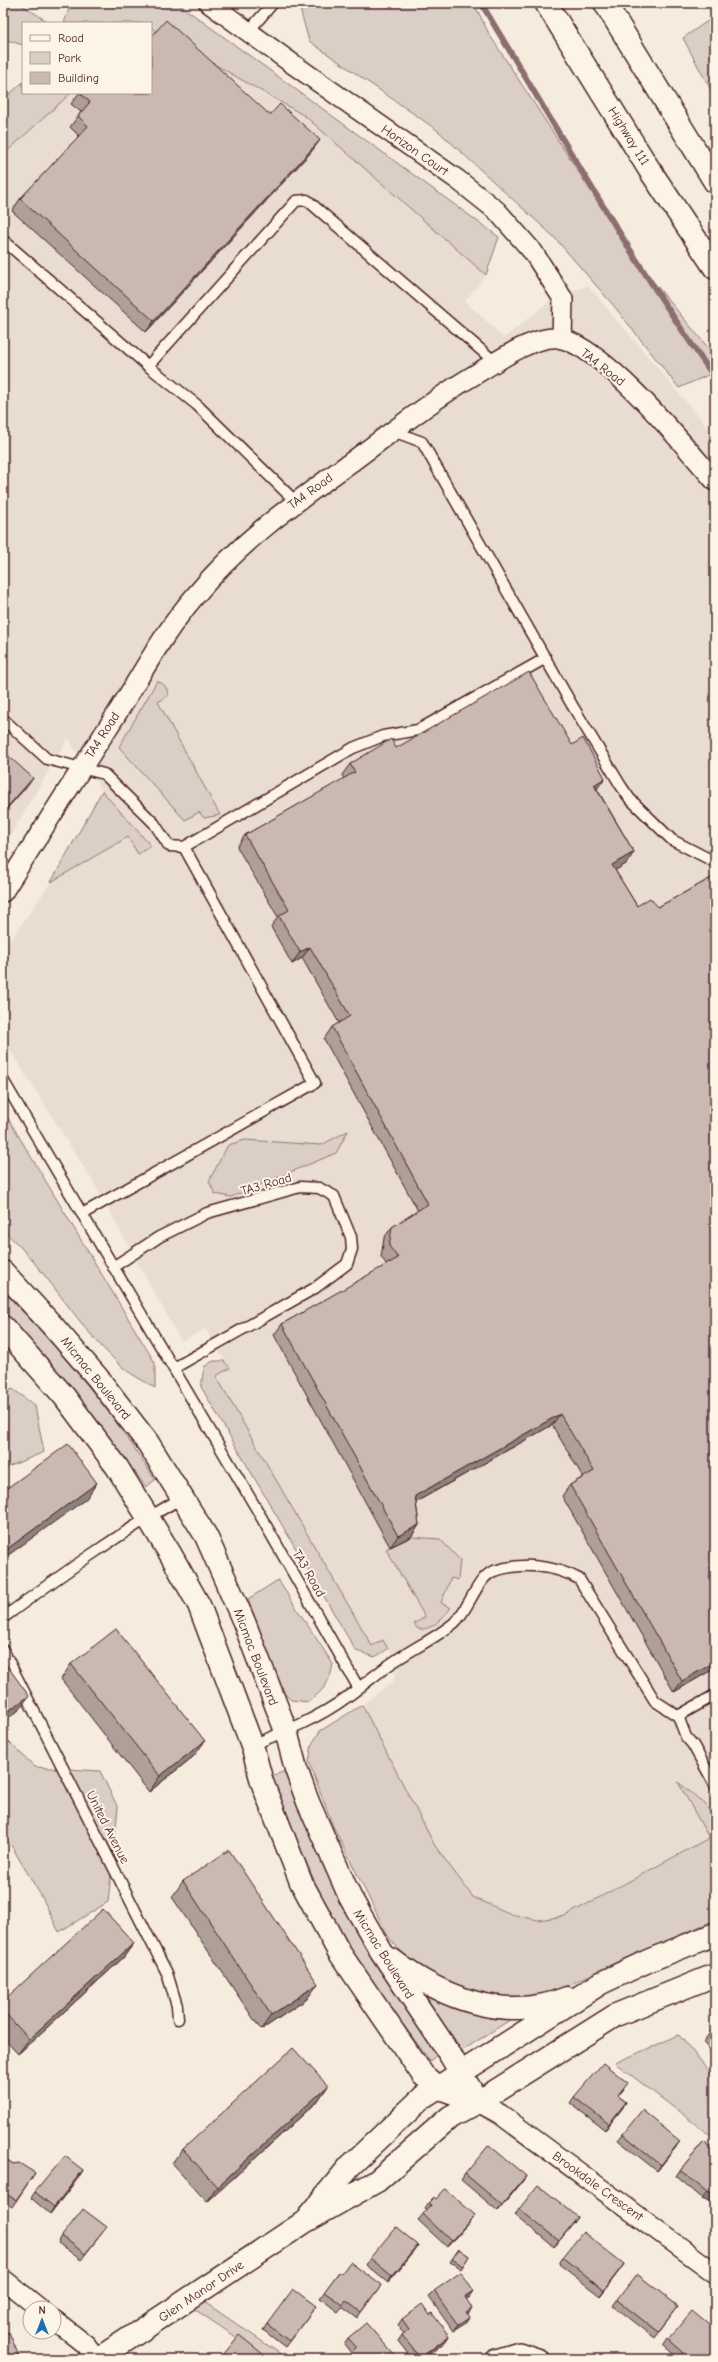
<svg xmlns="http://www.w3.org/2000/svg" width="718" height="2362" font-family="'Comic Neue',sans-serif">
<rect width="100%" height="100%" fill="#f5ecde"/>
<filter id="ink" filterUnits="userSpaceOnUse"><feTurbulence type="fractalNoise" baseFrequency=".025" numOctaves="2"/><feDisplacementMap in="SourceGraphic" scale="8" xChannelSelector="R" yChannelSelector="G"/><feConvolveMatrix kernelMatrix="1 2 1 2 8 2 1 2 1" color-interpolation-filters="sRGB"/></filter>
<g filter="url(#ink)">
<path fill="#e8ddd0" d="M 151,28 L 305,116 L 486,275 L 465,301 L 504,338 L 555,297 L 588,286 L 715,436 L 715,1839 L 709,1838 L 565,1916 L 538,1920 L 511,1914 L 473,1897 L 435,1846 L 362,1705 L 393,1682 L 398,1664 L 383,1640 L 372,1646 L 216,1376 L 229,1368 L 205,1329 L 181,1341 L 95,1185 L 3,1039 L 3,951 L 51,882 L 128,837 L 151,846 L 102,791 L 68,738 L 3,848 L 3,155 L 71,93 L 151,93 Z"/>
<g fill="#dbcec4" stroke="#927678">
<path d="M 3,3 L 19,3 L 45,20 L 42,23 L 23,23 L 23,45 L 3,39 Z"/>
<path d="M 64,3 L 177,3 L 499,237 L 486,275 L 305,116 L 151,28 L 151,23 L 64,23 L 70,6 Z"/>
<path d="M 305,3 L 474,3 L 489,34 L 637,262 L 715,356 L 715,372 L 679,388 L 614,306 L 554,237 L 437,130 L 309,41 L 300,9 Z"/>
<path d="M 715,16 L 715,98 L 683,38 Z"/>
<path d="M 23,82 L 23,93 L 71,93 L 3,155 L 3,100 Z"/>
<path d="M 157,681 C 164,684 168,687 168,696 L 158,702 L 220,815 L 204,818 L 199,812 L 185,820 L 119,747 Z"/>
<path d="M 102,791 L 151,846 L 138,854 L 128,837 L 51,882 Z"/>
<path d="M 3,1110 L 155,1363 L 155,1388 C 143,1380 129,1374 119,1364 C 75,1324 47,1269 3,1230 Z"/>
<path d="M 348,1131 L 336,1153 L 231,1197 L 215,1194 L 209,1181 L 228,1145 L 245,1140 L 321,1145 Z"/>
<path d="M 3,1291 C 61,1351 110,1408 155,1480 L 146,1487 L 67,1381 L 3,1311 Z"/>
<path d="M 213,1361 L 224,1361 L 230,1368 L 216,1376 L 372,1646 L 383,1640 L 388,1649 L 375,1657 L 356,1651 L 201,1387 L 204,1367 Z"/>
<path d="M 13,1389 L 35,1406 L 44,1452 L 3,1469 L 3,1393 Z"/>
<path d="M 411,1537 L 440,1539 L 460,1560 L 458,1580 L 451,1578 L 441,1603 L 451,1608 C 442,1618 432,1631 418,1629 L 414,1624 L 425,1617 L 386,1549 Z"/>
<path d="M 278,1580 L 333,1664 C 330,1683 323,1691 308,1702 L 291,1700 L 282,1691 L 248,1599 Z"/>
<path d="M 362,1705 L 435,1846 L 473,1897 L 511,1914 L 538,1920 L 565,1916 L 709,1838 L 678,1782 L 705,1804 L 715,1821 L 715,1920 L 621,1960 L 548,1995 L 514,1999 L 481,1995 L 439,1981 L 412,1964 L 389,1938 L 333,1826 L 309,1762 L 312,1744 L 320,1731 Z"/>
<path d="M 9,1742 L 35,1767 L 100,1771 L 118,1808 L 108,1902 L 59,1932 L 43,1899 L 9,1842 L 3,1844 L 3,1743 Z"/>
<path d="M 285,1771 L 325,1870 L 350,1919 L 439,2053 L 430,2061 C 398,2017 363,1974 337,1926 C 310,1878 292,1827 272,1776 Z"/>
<path d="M 414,1985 L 516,2016 L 460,2052 Z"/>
<path d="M 679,2035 L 715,2078 L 715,2139 L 615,2063 Z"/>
<path d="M 194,2295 L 288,2359 L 269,2359 L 185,2303 Z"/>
</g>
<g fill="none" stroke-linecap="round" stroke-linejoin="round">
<path stroke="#8c6e70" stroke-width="6" d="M 481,3 C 557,129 630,257 715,378"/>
<g stroke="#4a1f2b" stroke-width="13">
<g id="lane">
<path d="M 248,32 L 273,3"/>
<path d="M 3,240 L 148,366"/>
<path d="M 393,431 L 422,442 L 572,705 L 621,786 L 630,799 L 672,840 L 715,862"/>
<path d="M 295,501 L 197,405 L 148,366 L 296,201 L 307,200 L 495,362"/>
<path d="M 3,719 L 47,759 L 104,774 L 154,823 L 169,846 L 184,847 L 353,748 L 383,736 L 418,730 L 546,658"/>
<path d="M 3,1080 L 256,1508 L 358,1687"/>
<path d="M 82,1214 L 315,1083 L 184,847"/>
<path d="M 113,1267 L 159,1237 L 207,1213 L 300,1187 L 319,1188 L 334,1196 L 351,1237 L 352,1249 L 347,1264 L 315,1288 L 174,1368"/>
<path d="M 3,1618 C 61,1575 119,1533 182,1498"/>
<path d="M 3,1650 L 167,1973 L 177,2006 L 178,2019"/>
<path d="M 678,1716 L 715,1695"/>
<path d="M 252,1745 C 284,1732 319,1718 347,1697 C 364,1685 380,1670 398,1659 C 416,1647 437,1637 454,1623 C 469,1610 477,1577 494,1571 C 522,1562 554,1565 579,1579 L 655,1701 L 678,1716 L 686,1737 L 693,1745 L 715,1785"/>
</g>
</g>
<g stroke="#4a1f2b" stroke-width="22">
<g id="street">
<path d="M 209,3 L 290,62 L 458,180 L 497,211 L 533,252 L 563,299 L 562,339"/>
<path d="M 3,892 C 40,833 78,774 116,715 C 142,674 163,633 195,596 C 241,540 296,502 354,460 C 391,433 427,404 466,380 C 489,367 537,331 563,339 C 610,354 682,443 715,481"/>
<path d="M 478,2102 L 500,2114 L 715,2273"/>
<path d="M 3,2279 L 39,2308"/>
<path d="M 54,2320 L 86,2345 L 97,2359"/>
<path d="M 496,2359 L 519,2352 L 540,2359"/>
</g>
</g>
<g stroke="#4a1f2b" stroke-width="25">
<g id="secondary">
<path d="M 3,1272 L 51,1324 L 97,1377 L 148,1443 L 206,1536 L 244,1622 L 286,1731 L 296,1769 L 308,1802 L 350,1897 L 381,1951 L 449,2053 L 478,2102"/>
<path d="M 3,1327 L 64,1396 L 117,1467 L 171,1555 L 199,1605 L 252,1745 L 262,1782 L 301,1882 L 339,1952 L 423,2075 L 437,2087 L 478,2102"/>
<path d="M 392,1960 C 441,1998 506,2023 567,1998"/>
<path d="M 311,2213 L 350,2166 L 423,2097 L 601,1983 L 650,1960 L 715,1934"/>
<path d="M 98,2359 L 303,2223 L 377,2181 L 450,2117 L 478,2102 L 616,2015 L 715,1975"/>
</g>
</g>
<g stroke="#4a1f2b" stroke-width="25">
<g id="highway">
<path d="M 546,3 L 649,169 L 715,268"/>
<path d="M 605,3 L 715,182"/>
</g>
</g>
<use href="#lane" stroke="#fcf5e5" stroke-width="10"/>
<use href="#street" stroke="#fcf5e5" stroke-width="19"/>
<use href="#secondary" stroke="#fcf5e5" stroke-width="22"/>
<use href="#highway" stroke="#fcf5e5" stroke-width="22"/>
</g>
<g fill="#ae9f98" stroke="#4a1f2b">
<path d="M 79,93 L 151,93 L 270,115 L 312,151 L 146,332 L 12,211 L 20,199 L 79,136 L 70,127 L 81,112 L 71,104 Z"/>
<path d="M 396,748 L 597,789 L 634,852 L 626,864 L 615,870 L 637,906 L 658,907 L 715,876 L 715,1668 L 674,1692 L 562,1496 L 570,1485 L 583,1477 L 552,1425 L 416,1502 L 419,1525 L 411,1537 L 390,1547 L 274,1335 L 282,1324 L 387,1265 L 381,1257 L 384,1238 L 392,1227 L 418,1211 L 324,1039 L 332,1027 L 339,1023 L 302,958 L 292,964 L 271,927 L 278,917 L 237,847 L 245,835 L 344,779 L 342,775 L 350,764 Z"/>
<path d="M 71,1664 L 194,1756 L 149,1792 L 61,1679 Z"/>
<path d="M 183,1881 L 307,1999 L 261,2030 L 172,1897 Z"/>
<path d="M 134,1943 L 123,1958 L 18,2054 L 3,2038 L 3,2001 Z"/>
<path d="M 715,2026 L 715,2058 L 703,2042 Z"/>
<path d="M 328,2086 L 317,2102 L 207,2202 L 172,2164 L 183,2149 Z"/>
<path d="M 624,2089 L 618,2096 L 626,2102 L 605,2130 L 570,2103 L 574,2097 Z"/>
<path d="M 623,2134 L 676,2147 L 657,2171 L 618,2140 Z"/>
<path d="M 704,2141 L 715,2203 L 702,2198 L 676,2176 L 680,2170 Z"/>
<path d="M 3,2157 L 13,2164 L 35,2173 L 12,2207 L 3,2201 Z"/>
<path d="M 83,2170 L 50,2214 L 31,2198 L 35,2192 Z"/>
<path d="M 465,2174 L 526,2176 L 522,2182 L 498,2211 L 461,2180 Z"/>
<path d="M 436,2199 L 475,2215 L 470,2221 L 447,2247 L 418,2220 L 426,2211 L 424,2209 L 428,2203 Z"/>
<path d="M 519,2209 L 578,2217 L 554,2247 L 515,2215 Z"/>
<path d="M 102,2233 L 81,2260 L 58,2243 L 62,2236 Z"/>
<path d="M 418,2245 L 388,2283 L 366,2265 L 370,2258 Z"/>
<path d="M 459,2249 L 469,2256 L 461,2269 L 450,2262 Z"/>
<path d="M 563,2257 L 624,2264 L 600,2296 L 559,2264 Z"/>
<path d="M 339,2272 L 341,2274 L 381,2285 L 357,2318 L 342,2307 L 338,2312 L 320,2298 Z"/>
<path d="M 434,2291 L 470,2297 L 466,2299 L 466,2323 L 453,2331 L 429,2297 Z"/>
<path d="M 617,2300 L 678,2306 L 654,2338 L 613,2306 Z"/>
<path d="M 316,2306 L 285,2347 L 263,2330 L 267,2324 Z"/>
<path d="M 430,2315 L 449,2336 L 445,2342 L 423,2359 L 412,2359 L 398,2341 L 402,2335 L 404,2334 L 398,2325 L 402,2319 Z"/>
<path d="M 348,2338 L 394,2359 L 351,2353 L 344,2344 Z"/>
<path d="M 668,2339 L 715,2359 L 680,2359 L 664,2345 Z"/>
</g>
<g fill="#8d827c" stroke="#4a1f2b">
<path d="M 320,140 L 312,151 L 146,332 L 154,321 Z"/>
<path d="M 33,778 L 29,784 L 3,813 L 3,812 Z"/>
<path d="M 605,778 L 597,789 L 594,785 Z"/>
<path d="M 634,852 L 626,864 L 604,877 L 612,865 Z"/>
<path d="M 310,947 L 302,958 L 292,964 L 300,952 Z"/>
<path d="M 560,1414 L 552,1425 L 407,1507 L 415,1496 Z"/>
<path d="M 97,1483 L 86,1499 L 3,1559 L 3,1552 Z"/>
<path d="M 419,1525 L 411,1537 L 390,1547 L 398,1536 Z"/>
<path d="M 715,1662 L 715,1668 L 674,1692 L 682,1681 Z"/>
<path d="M 29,1696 L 18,1711 L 3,1722 L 3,1715 Z"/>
<path d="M 205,1741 L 194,1756 L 149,1792 L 160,1776 Z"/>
<path d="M 134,1943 L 123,1958 L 18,2054 L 29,2039 Z"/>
<path d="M 318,1984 L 307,1999 L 261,2030 L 271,2015 Z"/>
<path d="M 328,2086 L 317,2102 L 207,2202 L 217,2187 Z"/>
<path d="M 626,2102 L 622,2109 L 605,2130 L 609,2124 Z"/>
<path d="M 680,2141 L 676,2147 L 657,2171 L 661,2165 Z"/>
<path d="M 83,2170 L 79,2177 L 50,2214 L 54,2207 Z"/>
<path d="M 526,2176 L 522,2182 L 498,2211 L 502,2205 Z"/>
<path d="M 707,2192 L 715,2195 L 715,2203 L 702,2198 Z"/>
<path d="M 475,2215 L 470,2221 L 447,2247 L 451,2241 Z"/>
<path d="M 578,2217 L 574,2223 L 554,2247 L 559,2241 Z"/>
<path d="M 418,2245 L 414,2251 L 388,2283 L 392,2276 Z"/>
<path d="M 624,2264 L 620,2270 L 600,2296 L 604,2290 Z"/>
<path d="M 474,2291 L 470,2297 L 460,2303 L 465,2297 Z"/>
<path d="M 472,2308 L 468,2314 L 466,2312 Z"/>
<path d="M 470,2317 L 466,2323 L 453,2331 L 458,2325 Z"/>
<path d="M 449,2336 L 445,2342 L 423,2359 L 420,2359 Z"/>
</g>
<g fill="#cab9b1" stroke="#4a1f2b">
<path d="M 166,20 L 270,115 L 280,104 L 320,140 L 154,321 L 20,199 L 88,126 L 78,116 L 90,102 L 80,93 L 151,93 L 151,37 Z"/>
<path d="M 529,672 L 572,745 L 583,738 L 605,778 L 594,785 L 634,852 L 612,865 L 637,906 L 650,898 L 658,907 L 715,876 L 715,1662 L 682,1681 L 570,1485 L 594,1471 L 560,1414 L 415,1496 L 419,1525 L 398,1536 L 282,1324 L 398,1258 L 389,1246 L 392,1227 L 428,1204 L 332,1027 L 350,1016 L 310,947 L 300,952 L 279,916 L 289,910 L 245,835 L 355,772 L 350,764 L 391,739 L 396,748 Z"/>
<path d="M 3,751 L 33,778 L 3,812 Z"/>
<path d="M 68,1444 L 97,1483 L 3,1552 L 3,1491 Z"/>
<path d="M 116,1629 L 205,1741 L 160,1776 L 71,1664 Z"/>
<path d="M 3,1660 L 29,1696 L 3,1715 Z"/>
<path d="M 229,1850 L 318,1984 L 271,2015 L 183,1881 Z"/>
<path d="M 103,1909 L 134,1943 L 29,2039 L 3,2011 L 3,2001 Z"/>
<path d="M 293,2048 L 328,2086 L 217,2187 L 183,2149 Z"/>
<path d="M 603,2063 L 628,2083 L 618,2096 L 626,2102 L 609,2124 L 574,2097 Z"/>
<path d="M 642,2110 L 680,2141 L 661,2165 L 623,2134 Z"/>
<path d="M 704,2141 L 715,2151 L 715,2195 L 707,2192 L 680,2170 Z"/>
<path d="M 489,2145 L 526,2176 L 502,2205 L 465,2174 Z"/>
<path d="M 65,2156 L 83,2170 L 54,2207 L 35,2192 Z"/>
<path d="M 3,2157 L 13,2164 L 19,2163 L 35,2173 L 16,2200 L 3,2192 Z"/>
<path d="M 538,2185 L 578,2217 L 559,2241 L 519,2209 Z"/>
<path d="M 445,2189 L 475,2215 L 451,2241 L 423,2214 L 431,2205 L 428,2203 L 434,2197 L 436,2199 Z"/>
<path d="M 83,2209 L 107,2227 L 85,2254 L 62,2236 Z"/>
<path d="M 396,2227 L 418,2245 L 392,2276 L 370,2258 Z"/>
<path d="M 583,2232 L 624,2264 L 604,2290 L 563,2257 Z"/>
<path d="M 459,2249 L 469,2256 L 463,2266 L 452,2259 Z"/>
<path d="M 350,2262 L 381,2285 L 361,2312 L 346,2301 L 343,2305 L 324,2292 L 339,2272 L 341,2274 Z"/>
<path d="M 461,2272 L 474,2291 L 465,2297 L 472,2308 L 466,2312 L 470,2317 L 458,2325 L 434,2291 Z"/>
<path d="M 637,2274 L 678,2306 L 658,2332 L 617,2300 Z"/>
<path d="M 293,2289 L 316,2306 L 289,2341 L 267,2324 Z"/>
<path d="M 422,2304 L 430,2315 L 432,2313 L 449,2336 L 420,2358 L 402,2335 L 409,2329 L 402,2319 Z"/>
<path d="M 692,2311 L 715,2330 L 715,2358 L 714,2359 L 691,2359 L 668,2339 Z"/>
<path d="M 366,2323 L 396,2357 L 394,2359 L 344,2359 L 357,2348 L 348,2338 Z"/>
<path d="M 9,2332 L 20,2359 L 3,2359 L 3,2334 Z"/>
<path d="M 239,2335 L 269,2359 L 220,2359 Z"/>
</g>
</g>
<g text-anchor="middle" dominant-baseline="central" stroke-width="4" stroke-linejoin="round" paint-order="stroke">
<g font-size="13" fill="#4a1f2b" stroke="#fcf5e5">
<text transform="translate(629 136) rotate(58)">Highway 111</text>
<text transform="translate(415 150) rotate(35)">Horizon Court</text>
<text transform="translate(603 367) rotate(38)">TA4 Road</text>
<text transform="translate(310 491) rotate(-36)">TA4 Road</text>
<text transform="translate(102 735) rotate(-57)">TA4 Road</text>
<text transform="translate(266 1184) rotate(-16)">TA3 Road</text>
<text transform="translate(96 1378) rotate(51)">Micmac Boulevard</text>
<text transform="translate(309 1573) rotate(60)">TA3 Road</text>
<text transform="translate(256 1657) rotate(69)">Micmac Boulevard</text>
<text transform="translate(108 1827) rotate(63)">United Avenue</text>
<text transform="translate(384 1954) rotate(58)">Micmac Boulevard</text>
<text transform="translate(598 2186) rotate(36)">Brookdale Crescent</text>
<text transform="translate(201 2291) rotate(-34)">Glen Manor Drive</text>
</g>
</g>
<rect width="718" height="2362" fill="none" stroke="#fcf5e5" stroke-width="16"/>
<rect x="8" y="8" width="702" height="2346" fill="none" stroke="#4a1f2b" stroke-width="1.5" filter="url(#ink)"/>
<rect x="22" y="22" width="130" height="72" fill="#fcf5e5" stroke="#b59f9b"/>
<rect x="30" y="35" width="20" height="6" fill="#fcf5e5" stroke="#b59f9b"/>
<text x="58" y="42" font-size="12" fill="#4a1f2b">Road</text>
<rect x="30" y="52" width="20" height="12" fill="#dbcec4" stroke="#b59f9b"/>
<text x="58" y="62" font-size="12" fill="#4a1f2b">Park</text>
<rect x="30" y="72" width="20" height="12" fill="#cab9b1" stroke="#b59f9b"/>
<text x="58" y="82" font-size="12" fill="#4a1f2b">Building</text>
<g transform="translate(42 2320)"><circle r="19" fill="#fcf5e5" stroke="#b59f9b"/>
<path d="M0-3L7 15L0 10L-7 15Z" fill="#1f6fb2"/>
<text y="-6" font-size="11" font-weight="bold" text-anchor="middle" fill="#4a1f2b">N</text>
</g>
</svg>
